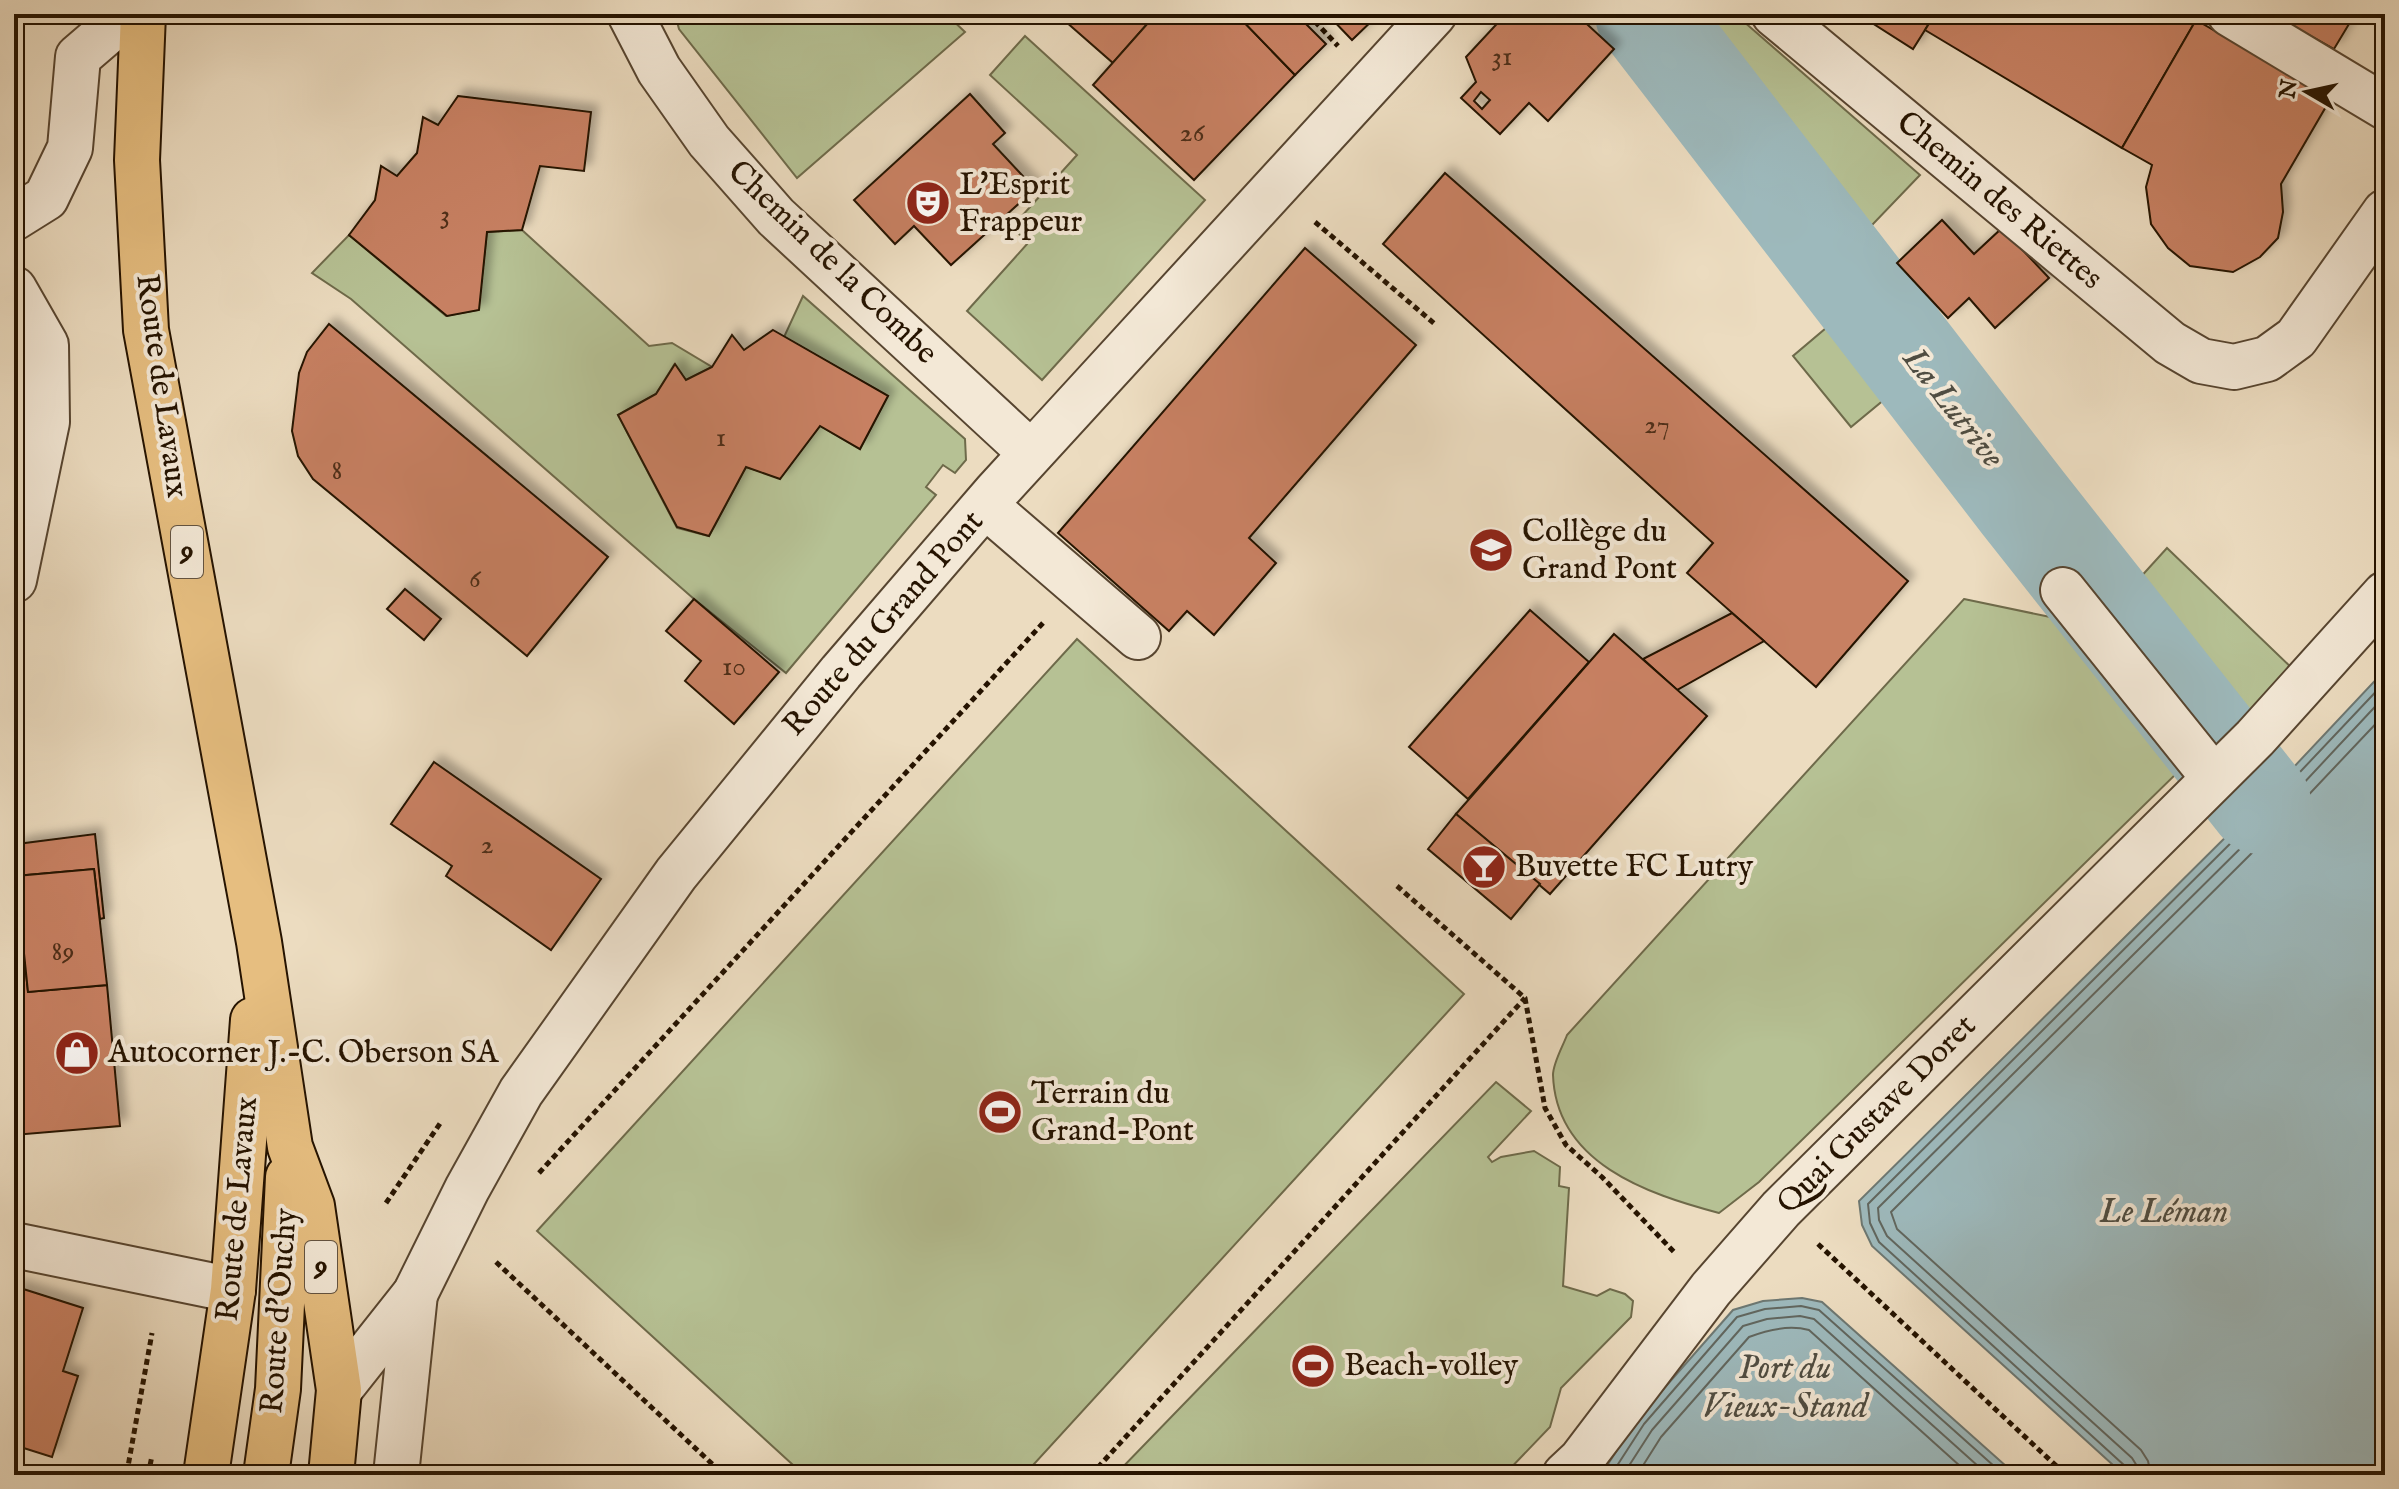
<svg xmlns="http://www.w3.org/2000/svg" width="2399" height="1489" font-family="'IM FELL English',serif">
<defs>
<filter id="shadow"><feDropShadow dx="7" dy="-7" stdDeviation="4" flood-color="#0004"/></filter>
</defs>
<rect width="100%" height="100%" fill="#ecdcc0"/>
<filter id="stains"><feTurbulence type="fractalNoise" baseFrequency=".0025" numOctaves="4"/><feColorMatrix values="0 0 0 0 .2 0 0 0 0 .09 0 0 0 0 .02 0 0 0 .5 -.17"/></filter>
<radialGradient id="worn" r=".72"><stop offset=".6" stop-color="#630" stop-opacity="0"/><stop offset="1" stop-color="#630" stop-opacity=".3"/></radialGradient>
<g fill="#b6c194" stroke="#6e6a4a" stroke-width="2">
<path d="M 675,14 L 946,14 L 965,32 L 797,178 L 679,29 Z"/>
<path d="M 1673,14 L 1735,14 L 1920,175 L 1850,248 L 1723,85 Z"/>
<path d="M 1025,36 L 1205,200 L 1042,380 L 967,311 L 1028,243 L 1012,227 L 1077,155 L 990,75 Z"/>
<path d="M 522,230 L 649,346 L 672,343 L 712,367 L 686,380 L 674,365 L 656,394 L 618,415 L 677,528 L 709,536 L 746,467 L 780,478 L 820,426 L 860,449 L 888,396 L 784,337 L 803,296 L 965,439 L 966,460 L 955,473 L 943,465 L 926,487 L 936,495 L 786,673 L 694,599 L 351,299 L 312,273 L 349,235 L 446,316 L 478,310 L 487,232 Z"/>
<path d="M 1845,312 L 1903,384 L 1851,427 L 1793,356 Z"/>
<path d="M 2167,548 L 2296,672 L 2250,725 L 2127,592 Z"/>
<path d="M 1964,599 L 2055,618 L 2179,771 L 1759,1182 L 1719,1213 C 1647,1194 1556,1163 1553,1075 C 1553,1063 1563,1046 1567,1035 Z"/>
<path d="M 1077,639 L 1464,994 L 1024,1475 L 804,1475 L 537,1231 Z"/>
<path d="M 1496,1082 L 1531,1111 L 1488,1157 L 1492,1162 L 1501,1157 L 1534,1151 L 1560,1167 L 1559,1186 L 1569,1188 L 1563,1286 L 1597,1296 L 1610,1289 L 1625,1294 L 1633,1301 L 1631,1317 L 1561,1388 L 1550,1427 L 1504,1475 L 1115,1475 Z"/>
</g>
<g fill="#9db9bc" stroke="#6d7771" stroke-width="2">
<path d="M 2385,670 L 2385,1475 L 2124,1475 L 1872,1246 L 1862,1225 L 1859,1201 L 2260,803 Z"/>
<path d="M 1802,1298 L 1822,1302 L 2016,1475 L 1601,1475 L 1637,1419 L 1733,1310 L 1763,1301 Z"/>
</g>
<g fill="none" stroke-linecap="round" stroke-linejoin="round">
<g stroke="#61665e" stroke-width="2">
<path d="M 1611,1475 L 1644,1424 L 1737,1317 L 1765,1309 L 1801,1306 L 1819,1310 L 2004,1475"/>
<path d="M 1623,1475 L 1652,1430 L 1743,1326 L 1767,1319 L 1800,1316 L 1814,1319 L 1988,1475"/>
<path d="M 1637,1475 L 1661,1437 L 1749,1337 C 1767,1330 1790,1325 1809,1330 L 1970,1475"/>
<path d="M 2128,1475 L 2125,1466 L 1879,1242 L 1870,1223 L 1868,1204 L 2266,808 L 2385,682"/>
<path d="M 2139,1475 L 2137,1466 L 2132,1458 L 1887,1236 L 1879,1220 L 1878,1208 L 2273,816 L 2385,696"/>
<path d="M 2151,1475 L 2148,1461 L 2141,1450 L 1897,1229 L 1891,1212 L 2281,824 L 2385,714"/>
</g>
<path stroke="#9db9bc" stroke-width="102" d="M 1646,14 L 2023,503 L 2260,803"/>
</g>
<g fill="#c78062" stroke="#251300" stroke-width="2" fill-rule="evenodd" filter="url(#shadow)">
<path d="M 1057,14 L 1156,14 L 1113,63 Z"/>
<path d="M 1156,14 L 1236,14 L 1295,75 L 1194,180 L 1093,85 Z"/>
<path d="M 1236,14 L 1296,14 L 1326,44 L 1295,75 Z"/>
<path d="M 1327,14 L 1379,14 L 1352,40 Z"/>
<path d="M 1506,14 L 1576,14 L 1614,49 L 1548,121 L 1529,103 L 1500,134 L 1461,98 L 1476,82 L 1466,57 ZM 1481,92 L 1490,100 L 1482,109 L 1474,101 Z"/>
<path d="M 1858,14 L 1935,14 L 1913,49 Z"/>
<path d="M 1935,14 L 2185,14 L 2196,20 L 2122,148 L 1925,30 Z"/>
<path d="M 2272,14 L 2355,14 L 2334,49 Z"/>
<path d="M 2196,20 L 2331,98 L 2281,184 L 2283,212 L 2278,238 L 2260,257 L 2233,272 L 2190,266 L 2168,248 L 2151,224 L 2146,187 L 2152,165 L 2122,148 Z"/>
<path d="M 970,94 L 1005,133 L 993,144 L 1035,189 L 951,265 L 914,226 L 895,244 L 854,200 Z"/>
<path d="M 458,96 L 591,112 L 584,171 L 540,166 L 522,230 L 487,232 L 479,310 L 447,316 L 349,235 L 375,200 L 381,166 L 397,176 L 417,153 L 423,117 L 438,125 Z"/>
<path d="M 1445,173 L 1908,581 L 1816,687 L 1687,573 L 1713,543 L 1383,244 Z"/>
<path d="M 1942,220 L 1974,254 L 2002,228 L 2049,278 L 1995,328 L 1969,298 L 1948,318 L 1897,263 Z"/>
<path d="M 1305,248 L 1416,345 L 1249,538 L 1276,563 L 1214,635 L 1187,611 L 1169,631 L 1058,533 Z"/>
<path d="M 329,324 L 608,557 L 527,656 L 313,479 L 298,456 L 292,431 L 299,373 L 307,352 Z"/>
<path d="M 773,330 L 888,396 L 860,449 L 820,426 L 780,479 L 746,467 L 709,536 L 677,527 L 618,415 L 656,394 L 675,364 L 686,380 L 712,367 L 732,335 L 744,350 Z"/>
<path d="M 405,589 L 441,619 L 424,640 L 387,609 Z"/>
<path d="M 694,599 L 779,672 L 734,724 L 685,681 L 701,661 L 666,631 Z"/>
<path d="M 1530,610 L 1589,662 L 1468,799 L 1409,747 Z"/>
<path d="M 1732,613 L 1764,641 L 1677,690 L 1643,659 Z"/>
<path d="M 1614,634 L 1707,716 L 1550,894 L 1456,814 Z"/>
<path d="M 434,762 L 601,879 L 551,950 L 446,876 L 452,866 L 391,824 Z"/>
<path d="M 1456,814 L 1540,884 L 1511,919 L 1428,849 Z"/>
<path d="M 95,834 L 104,918 L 100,919 L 94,869 L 16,876 L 28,992 L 107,985 L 120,1126 L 14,1135 L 14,848 L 25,843 Z"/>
<path d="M 94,869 L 107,985 L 28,992 L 16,876 Z"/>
<path d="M 17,1287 L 83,1308 L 63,1371 L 78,1376 L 52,1457 L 14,1445 L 14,1295 Z"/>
</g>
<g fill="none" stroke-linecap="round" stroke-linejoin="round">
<g stroke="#574530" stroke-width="48">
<g id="minor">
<path d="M 630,14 L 659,70 L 709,141 L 776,217 L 1031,453"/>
<path d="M 1774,14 L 2170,343 L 2201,361 L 2234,367 L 2267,359 L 2296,338 L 2385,212"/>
<path d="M 2230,14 L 2385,107"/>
<path d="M 14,218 L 46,198 L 70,148 L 78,57 L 128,14"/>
<path d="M 14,289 L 46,345 L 47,422 L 14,580"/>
<path d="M 986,506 L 1138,637"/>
<path d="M 2063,590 L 2214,778"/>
<path d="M 14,1245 L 233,1290"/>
<path d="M 339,1390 L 415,1294 L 467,1189 L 521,1092 L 676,874 L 841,672 L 996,492 L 1434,14"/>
<path d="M 396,1475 L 415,1294"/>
<path d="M 1565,1475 L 1581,1460 L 1711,1289 L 1781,1209 L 2255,738 L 2385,594"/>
</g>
</g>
<g stroke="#251300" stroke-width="48">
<g id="major">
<path d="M 143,14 L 137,160 L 146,330 L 259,942 L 290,1147 L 312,1206 L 339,1390 L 331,1475"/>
<path d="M 206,1475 L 233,1290 L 253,1020"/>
<path d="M 266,1475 L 278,1389 L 288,1177"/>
</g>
</g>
<g stroke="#251300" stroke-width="5" stroke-dasharray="6 4" stroke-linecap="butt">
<path d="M 1308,14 L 1338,46"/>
<path d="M 14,46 L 21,14"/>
<path d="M 1315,222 L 1436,325"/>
<path d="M 1397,886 L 1525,998 L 1545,1108 L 1566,1145 L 1602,1177 L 1674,1252"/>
<path d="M 539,1173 L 1043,623"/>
<path d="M 386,1203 L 441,1122"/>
<path d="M 1818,1244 L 2066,1475"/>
<path d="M 496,1262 L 724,1475"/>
<path d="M 148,1475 L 127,1472 L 152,1333"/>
<path d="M 148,1475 L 152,1456"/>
<path d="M 1091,1475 L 1525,998"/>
</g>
<use href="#minor" stroke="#f3e8d6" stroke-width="44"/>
<use href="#major" stroke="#e6be80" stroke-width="44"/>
</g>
<defs>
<g id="theatre-disc" transform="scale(2.3)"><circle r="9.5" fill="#8f2418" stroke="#f3e8d6"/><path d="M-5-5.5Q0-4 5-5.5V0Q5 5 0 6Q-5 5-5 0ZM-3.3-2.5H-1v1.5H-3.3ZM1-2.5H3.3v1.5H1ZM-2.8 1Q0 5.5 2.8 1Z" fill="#fff"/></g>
<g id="school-disc" transform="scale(2.3)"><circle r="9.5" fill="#8f2418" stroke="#f3e8d6"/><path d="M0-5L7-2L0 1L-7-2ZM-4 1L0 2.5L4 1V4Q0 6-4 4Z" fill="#fff"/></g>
<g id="bar-disc" transform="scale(2.3)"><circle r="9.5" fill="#8f2418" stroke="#f3e8d6"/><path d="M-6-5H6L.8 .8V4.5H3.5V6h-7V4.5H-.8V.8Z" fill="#fff"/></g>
<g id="shop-disc" transform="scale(2.3)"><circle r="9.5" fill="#8f2418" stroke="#f3e8d6"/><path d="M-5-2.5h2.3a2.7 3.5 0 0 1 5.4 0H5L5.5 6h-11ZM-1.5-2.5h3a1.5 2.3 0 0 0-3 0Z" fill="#fff"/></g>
<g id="stadium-disc" transform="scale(2.3)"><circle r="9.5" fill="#8f2418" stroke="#f3e8d6"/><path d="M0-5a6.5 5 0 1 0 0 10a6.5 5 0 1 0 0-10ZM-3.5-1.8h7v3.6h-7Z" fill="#fff"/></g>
</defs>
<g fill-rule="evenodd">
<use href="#theatre-disc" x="928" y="203"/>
<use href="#school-disc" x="1491" y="550"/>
<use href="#bar-disc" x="1484" y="867"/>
<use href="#shop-disc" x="77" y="1053"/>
<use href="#stadium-disc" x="1000" y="1112"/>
<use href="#stadium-disc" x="1313" y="1366"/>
</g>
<g text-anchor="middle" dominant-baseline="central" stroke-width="8" stroke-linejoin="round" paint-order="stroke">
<g font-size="28" fill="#4e2e18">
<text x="1502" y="57">31</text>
<text x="1192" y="133">26</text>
<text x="445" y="215">3</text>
<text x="1657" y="425">27</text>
<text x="721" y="438">1</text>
<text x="337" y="471">8</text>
<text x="475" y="579">6</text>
<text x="734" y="667">10</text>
<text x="487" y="845">2</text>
<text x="63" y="952">89</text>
</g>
<g fill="#f3e8d6" stroke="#635340" stroke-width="2">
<rect x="171" y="526" width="32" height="52" rx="6"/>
<rect x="305" y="1241" width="32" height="52" rx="6"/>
</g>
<g font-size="30" font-weight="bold" fill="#251300">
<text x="187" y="552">9</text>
<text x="321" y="1267">9</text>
</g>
<g font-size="32" fill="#251300" stroke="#f3e8d6" text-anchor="start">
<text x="959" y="185">L'Esprit<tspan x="959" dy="37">Frappeur</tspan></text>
<text x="1522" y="532">Collège du<tspan x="1522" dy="37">Grand Pont</tspan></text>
<text x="1515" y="867">Buvette FC Lutry</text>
<text x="108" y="1053">Autocorner J.-C. Oberson SA</text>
<text x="1031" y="1094">Terrain du<tspan x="1031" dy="37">Grand-Pont</tspan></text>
<text x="1344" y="1366">Beach-volley</text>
</g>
<g font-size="32" fill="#251300" stroke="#f3e8d6">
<text transform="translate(1999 201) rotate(40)">Chemin des Riettes</text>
<text transform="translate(832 263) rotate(44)">Chemin de la Combe</text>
<text transform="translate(161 386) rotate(82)">Route de Lavaux</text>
<text transform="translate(884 624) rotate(-49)">Route du Grand Pont</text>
<text transform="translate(1877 1115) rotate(-45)">Quai Gustave Doret</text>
<text transform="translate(238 1209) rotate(-85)">Route de Lavaux</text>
<text transform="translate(280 1311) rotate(-86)">Route d'Ouchy</text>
</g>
<g font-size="34" font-style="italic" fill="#4f4d42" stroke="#f3e8d6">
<text transform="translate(1953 408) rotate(52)">La Lutrive</text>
<text x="2164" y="1212">Le Léman</text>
<text x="1785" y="1368">Port du<tspan x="1785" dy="39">Vieux-Stand</tspan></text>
</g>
</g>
<rect width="2399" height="1489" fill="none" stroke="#ecdcc0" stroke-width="48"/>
<rect x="16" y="16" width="2367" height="1457" fill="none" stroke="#251300" stroke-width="4"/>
<rect x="24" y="24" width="2351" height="1441" fill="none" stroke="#251300" stroke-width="2"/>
<g transform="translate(2307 92) rotate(279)" stroke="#f3e8d6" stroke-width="6" paint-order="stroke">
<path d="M0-6L14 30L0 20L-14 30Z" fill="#251300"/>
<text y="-12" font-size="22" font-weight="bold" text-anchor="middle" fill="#251300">N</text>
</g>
<rect width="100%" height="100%" filter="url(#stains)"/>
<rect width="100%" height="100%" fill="url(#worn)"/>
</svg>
